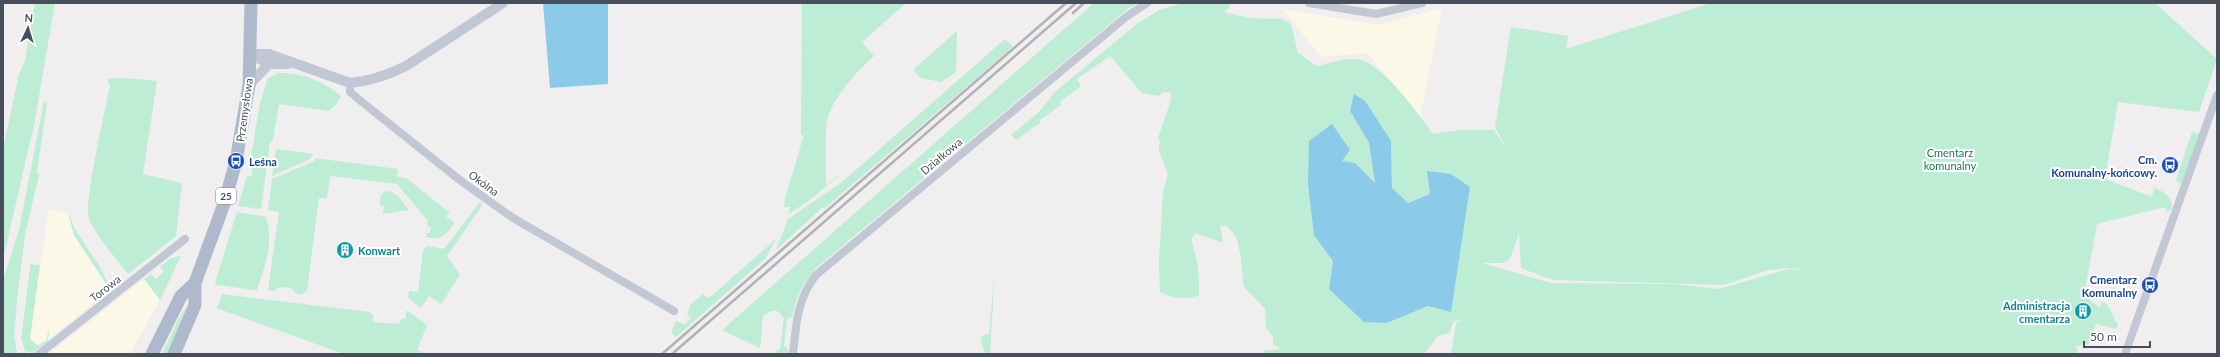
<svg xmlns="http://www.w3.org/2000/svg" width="2220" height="357" font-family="Lato,sans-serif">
<rect width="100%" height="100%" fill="#f0eeee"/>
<g fill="#fbf8e7">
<path d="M 1442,8 L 1420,118 L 1367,53 L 1321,57 L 1283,10 L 1284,9 L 1379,25 Z"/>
<path d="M 49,209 L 68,213 L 74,235 L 107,285 L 107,292 L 32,353 L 28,353 L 22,347 L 21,339 L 28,271 L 30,264 L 40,265 Z"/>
<path d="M 144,279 L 160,300 L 130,354 L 50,353 Z"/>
</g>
<g fill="#bdedd5" fill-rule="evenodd">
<path d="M 35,3 L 55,3 L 34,125 L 3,259 L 3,149 L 19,74 L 25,61 Z"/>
<path d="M 802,3 L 906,3 L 862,42 L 874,56 C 856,73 836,93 828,117 C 824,127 826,171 826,185 L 849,168 L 807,202 L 788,214 L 790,207 L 784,207 L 785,198 L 804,135 L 801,135 Z"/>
<path d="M 1094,3 L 1138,3 L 1129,8 L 817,267 C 803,283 796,296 792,317 L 787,319 L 784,346 L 787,348 L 789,354 L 774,353 L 780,349 L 784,318 L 777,311 L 771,311 L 763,316 L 760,348 L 722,330 Z"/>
<path d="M 1183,3 L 1230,3 L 1230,7 L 1224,12 L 1249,18 L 1283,19 L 1291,24 L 1298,53 L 1317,66 C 1329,64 1344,58 1356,59 C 1382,61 1418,114 1433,134 L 1460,130 L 1494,130 L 1506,148 L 1495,127 L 1511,27 L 1568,36 L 1566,49 L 1711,3 L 2155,3 L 2217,59 L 2199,112 L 2118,102 L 2105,179 L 2152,197 L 2154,188 C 2164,191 2172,197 2172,208 L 2167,213 L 2165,207 L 2097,224 L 2084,295 L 2100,308 L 2102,302 L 2107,304 L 2118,325 L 2116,329 L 2096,324 L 2089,344 L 2076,346 L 2078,354 L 1451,354 L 1456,323 L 1464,319 L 1454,321 L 1449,333 L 1438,336 L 1424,354 L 1262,354 L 1263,351 L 1282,349 L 1273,345 L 1273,336 L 1266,328 L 1265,309 L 1244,287 L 1240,253 L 1236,236 L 1227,226 L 1220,226 L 1223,243 L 1195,233 L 1191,239 C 1197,258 1200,275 1199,295 C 1184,301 1174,298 1160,292 L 1159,262 L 1163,192 L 1168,173 L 1159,151 L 1160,140 L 1158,138 L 1171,100 L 1171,93 L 1163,92 L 1159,96 L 1142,93 L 1110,56 L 1077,79 L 1081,86 L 1060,102 L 1061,105 L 1040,120 L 1041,122 L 1016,140 L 1011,135 L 1039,112 L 1055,92 L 1138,23 L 1159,10 ZM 1350,111 L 1391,141 L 1392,188 L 1408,203 L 1430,194 L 1428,171 L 1451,312 L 1428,306 L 1387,323 L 1329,289 L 1333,261 L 1332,124 L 1342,161 L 1355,163 L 1375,184 L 1369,143 ZM 1519,233 L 1521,268 L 1553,280 L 1724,285 L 1769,270 L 1788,268 L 1817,271 L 1788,269 L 1719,289 L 1673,284 L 1551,283 L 1482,263 L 1503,263 L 1510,259 Z"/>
<path d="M 957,31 L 956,72 L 941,82 L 921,78 L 913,70 Z"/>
<path d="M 1005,39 L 1013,47 L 825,208 L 823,207 L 776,250 L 788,219 L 841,183 Z"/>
<path d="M 279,73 C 301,72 325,82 341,96 L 335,106 L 328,111 L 279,104 L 273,140 L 270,142 L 261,209 L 238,206 L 247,176 L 251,176 L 253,169 L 249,168 L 260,103 L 268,78 Z"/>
<path d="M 126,78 L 157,81 L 143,174 L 182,183 L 176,236 L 128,274 C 115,257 98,239 89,219 C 83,205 106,107 110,86 L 107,79 Z"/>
<path d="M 44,102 L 47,103 L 37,172 L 39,175 L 25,235 L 18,291 L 14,335 L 17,354 L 3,354 L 3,280 L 19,230 Z"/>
<path d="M 2192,132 L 2199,134 L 2183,182 L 2179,183 L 2176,180 Z"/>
<path d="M 276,149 L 314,154 L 308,160 L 272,176 Z"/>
<path d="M 315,158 L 398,169 L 397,177 L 406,178 L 450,213 L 446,217 L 455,222 C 448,232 441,242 427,237 L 426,233 L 430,233 L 431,227 L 427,226 L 428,221 L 397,184 L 330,176 L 327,198 L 319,198 L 307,290 L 302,295 L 297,294 L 291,288 L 279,287 L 275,291 L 268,290 L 279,212 L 268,210 L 272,179 L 315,161 Z"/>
<path d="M 390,191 L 399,197 L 409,210 L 383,214 L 384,206 L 379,205 L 381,195 L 384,192 Z"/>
<path d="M 480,202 L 483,204 L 447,256 L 460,275 L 441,304 L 429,296 L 421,308 L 408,298 L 409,291 L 418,292 L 423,251 L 427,246 L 444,249 Z"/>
<path d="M 237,212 L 266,217 C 274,241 265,267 257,290 L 217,285 L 215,283 Z"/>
<path d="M 68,213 L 75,229 L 98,264 L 110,287 L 107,292 L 107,285 L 74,235 Z"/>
<path d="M 776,239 L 766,258 L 676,337 L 671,333 L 676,321 L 685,324 L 691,319 L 687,314 L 691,304 L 703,294 L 709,298 Z"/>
<path d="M 181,256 L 160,300 L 144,279 L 151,274 L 156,279 L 164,272 L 160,267 L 171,258 Z"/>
<path d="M 30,264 L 40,265 L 30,339 L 38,345 L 47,340 L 48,331 L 49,333 L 48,341 L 32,353 L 25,351 L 21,339 Z"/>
<path d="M 995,268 L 990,354 L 985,354 L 981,340 L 983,335 L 989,334 Z"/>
<path d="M 222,294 L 369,312 L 373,315 L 373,322 L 399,324 L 401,319 L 405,319 L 407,310 L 427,325 L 417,350 L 423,352 L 421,354 L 344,354 L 219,309 L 217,308 Z"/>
<path d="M 187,306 L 168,354 L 162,354 L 179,318 Z"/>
</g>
<g fill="#8bcbe9">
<path d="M 543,3 L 608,3 L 608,84 L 550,88 Z"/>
<path d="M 1354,94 L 1365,101 L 1391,141 L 1392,188 L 1408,203 L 1430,194 L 1427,171 L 1451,174 L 1470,187 L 1451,312 L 1428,306 L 1387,323 L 1364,322 L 1329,289 L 1333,261 L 1314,235 L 1308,184 L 1309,141 L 1332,124 L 1350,150 L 1342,161 L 1355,163 L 1375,183 L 1369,143 L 1350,111 Z"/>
</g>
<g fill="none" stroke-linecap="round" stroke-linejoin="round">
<g stroke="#c1c8d3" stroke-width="8">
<path d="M 1309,3 L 1376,14 L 1422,3"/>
<path d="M 350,83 L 350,92 L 362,102 L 461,181 L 513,218 L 674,311"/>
<path d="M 39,354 L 185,239"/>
<path d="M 793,354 C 796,325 797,299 816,275 L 1126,17 L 1147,3"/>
<path d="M 2125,354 L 2217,95"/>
</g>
<g stroke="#c1c8d3" stroke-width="10">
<path d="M 250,54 L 269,54 L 350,83 C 370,81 388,75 406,66 L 503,3"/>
<path d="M 250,54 L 269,64 L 288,64"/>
<path d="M 249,85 L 269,64"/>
</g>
<g stroke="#aebacc" stroke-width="13">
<path d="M 152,354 L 181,296 L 195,283"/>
<path d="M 174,354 L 195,305 L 195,283 L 225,201 L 236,161 L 249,85 L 251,3"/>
</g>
<g stroke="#b0b2b8" stroke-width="2.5">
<path d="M 1073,13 L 1084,3"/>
<path d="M 662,354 L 1066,3"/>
<path d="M 672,354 L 1076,3"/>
</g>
</g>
<defs>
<g id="bus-disc" transform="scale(0.9)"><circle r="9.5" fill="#1a4fb4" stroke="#fff"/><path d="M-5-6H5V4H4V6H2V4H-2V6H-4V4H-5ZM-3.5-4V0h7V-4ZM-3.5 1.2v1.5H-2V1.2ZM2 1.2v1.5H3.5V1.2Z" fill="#fff"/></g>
<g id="building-disc" transform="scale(0.9)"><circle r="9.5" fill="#0f9aa8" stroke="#fff"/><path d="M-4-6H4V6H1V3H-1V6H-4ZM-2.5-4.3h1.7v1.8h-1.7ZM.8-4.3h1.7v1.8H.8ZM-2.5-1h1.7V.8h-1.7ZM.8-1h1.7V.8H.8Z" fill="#fff"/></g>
</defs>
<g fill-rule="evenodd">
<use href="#bus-disc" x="236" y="161"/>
<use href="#bus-disc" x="2170" y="165"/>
<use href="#building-disc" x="345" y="250"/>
<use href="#bus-disc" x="2150" y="285"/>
<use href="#building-disc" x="2083" y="311"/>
</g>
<g text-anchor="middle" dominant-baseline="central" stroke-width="4" stroke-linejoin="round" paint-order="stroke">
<rect fill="#fff" stroke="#7e848c" stroke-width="1" x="216" y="188" width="20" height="16" rx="3"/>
<g font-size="10" font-weight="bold" fill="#464f5b">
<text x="226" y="196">25</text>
</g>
<g font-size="11" fill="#464f5b" stroke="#fff">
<text transform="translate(244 110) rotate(-82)">Przemysłowa</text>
<text transform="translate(941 156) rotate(-40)">Działkowa</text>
<text transform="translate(484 183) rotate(36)">Okólna</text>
<text transform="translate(105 288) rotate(-38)">Torowa</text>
</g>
<g font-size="11" fill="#197a55" stroke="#fff">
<text x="1950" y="152">Cmentarz<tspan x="1950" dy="13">komunalny</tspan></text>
</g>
<g font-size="11" font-weight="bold" fill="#164399" stroke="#fff" text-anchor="end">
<text x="2157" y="159">Cm.<tspan x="2157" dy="13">Komunalny-końcowy.</tspan></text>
<text x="249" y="161" text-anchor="start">Leśna</text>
<text x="2137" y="279">Cmentarz<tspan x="2137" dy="13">Komunalny</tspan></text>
</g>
<g font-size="11" font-weight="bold" fill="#0d838f" stroke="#fff" text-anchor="start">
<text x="358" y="250">Konwart</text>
<text x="2070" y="305" text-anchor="end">Administracja<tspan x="2070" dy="13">cmentarza</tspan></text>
</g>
</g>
<rect width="2220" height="357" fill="none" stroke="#464f5b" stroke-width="8"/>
<g transform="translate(28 28) rotate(4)" stroke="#ffffff" stroke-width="3" paint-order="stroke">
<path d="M0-3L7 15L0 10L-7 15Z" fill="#464f5b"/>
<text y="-6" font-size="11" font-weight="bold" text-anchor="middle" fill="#464f5b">N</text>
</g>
<path d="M2084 341v6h66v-6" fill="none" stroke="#464f5b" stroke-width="2"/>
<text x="2090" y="341" font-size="12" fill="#464f5b" stroke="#ffffff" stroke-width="3" paint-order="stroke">50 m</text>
</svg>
